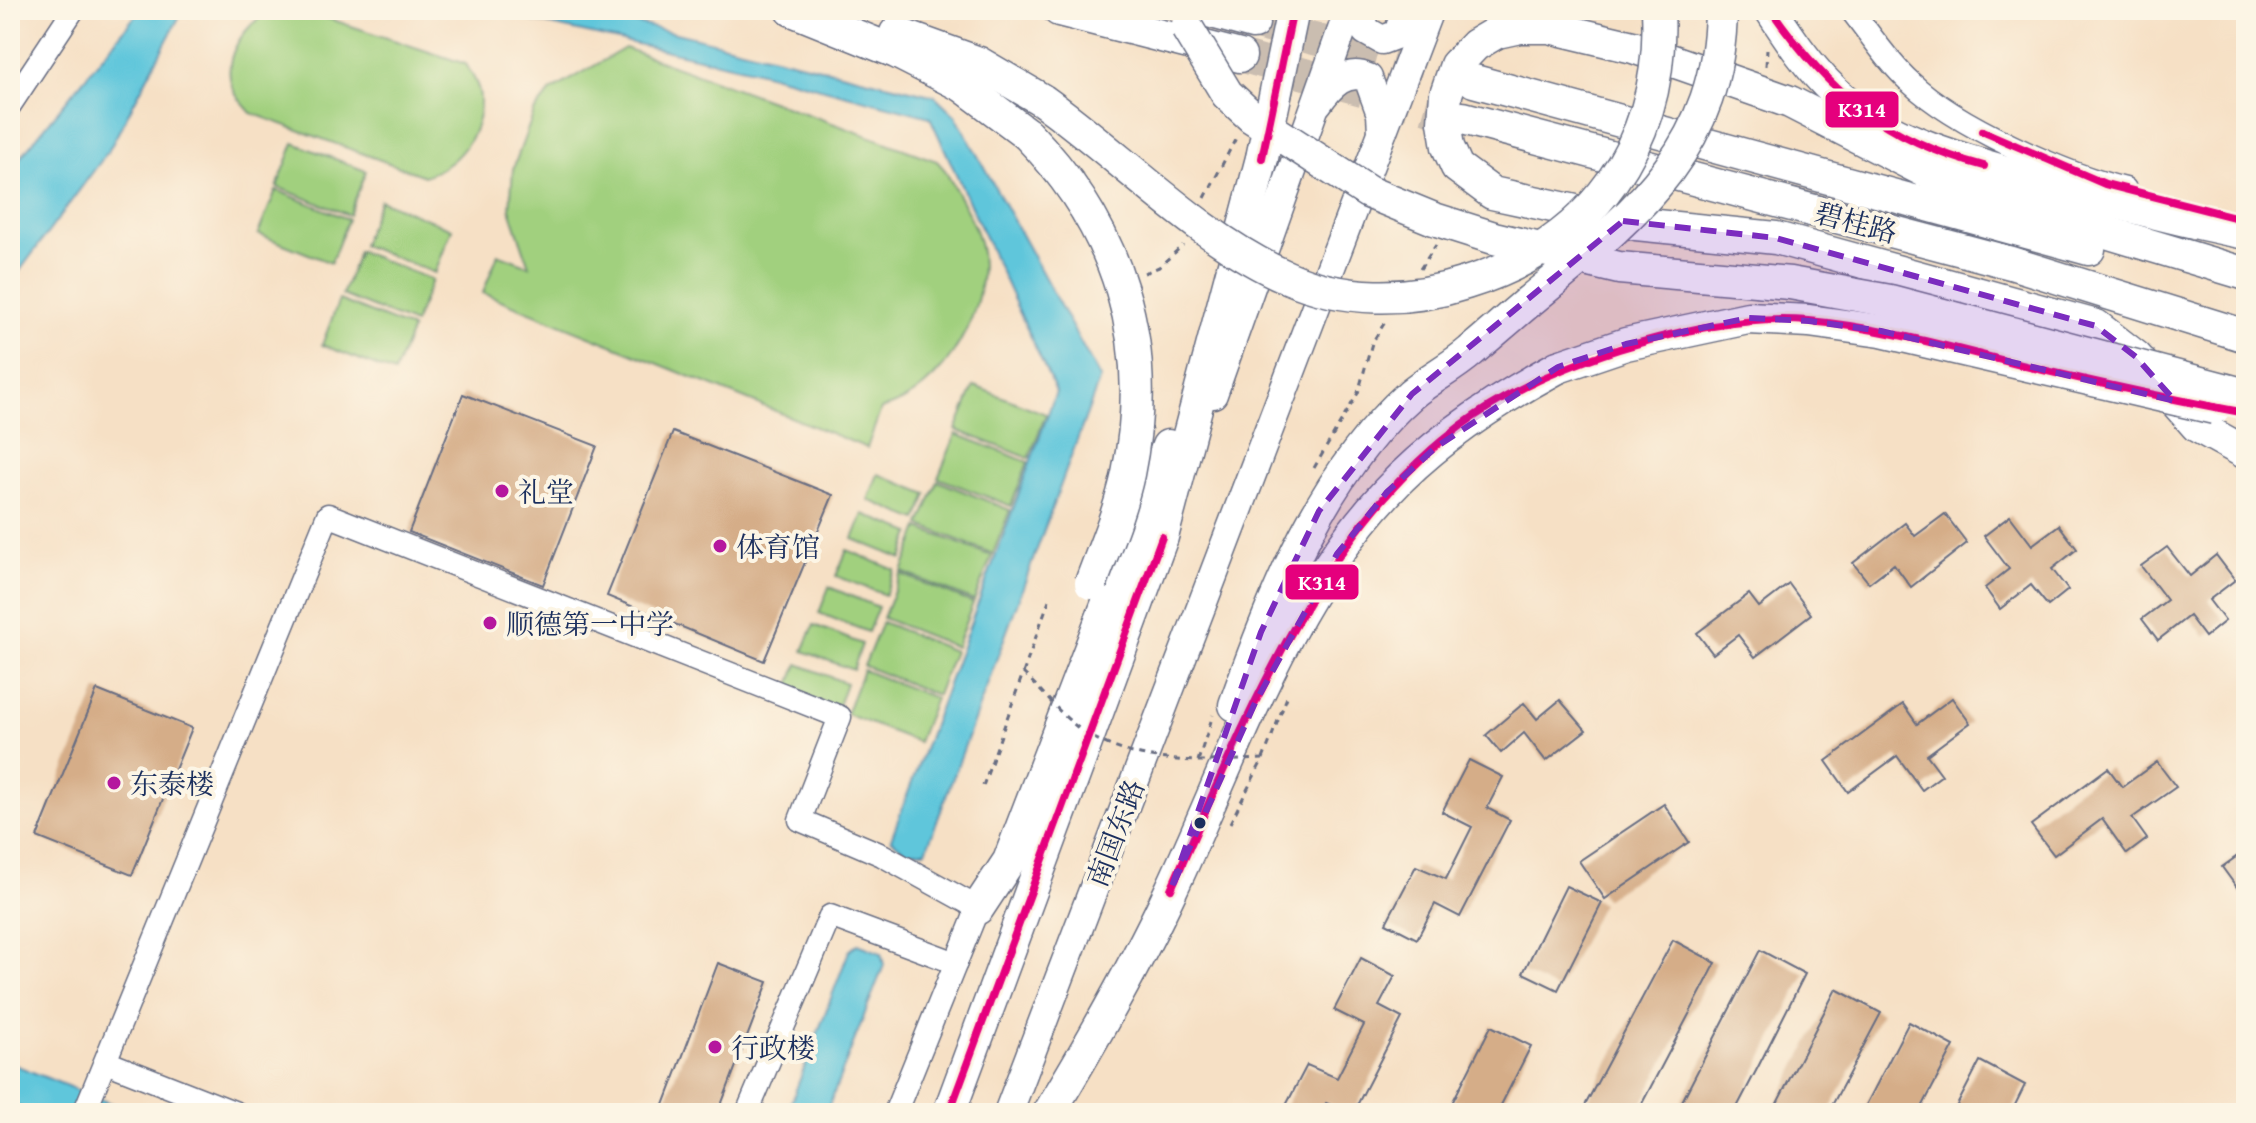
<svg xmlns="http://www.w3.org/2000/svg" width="2256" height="1123" font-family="'Gentium Book Plus','Noto Serif SC',serif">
<rect width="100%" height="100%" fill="#fcf5e5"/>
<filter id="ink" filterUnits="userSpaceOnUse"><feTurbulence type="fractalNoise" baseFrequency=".0125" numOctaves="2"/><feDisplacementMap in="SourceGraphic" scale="16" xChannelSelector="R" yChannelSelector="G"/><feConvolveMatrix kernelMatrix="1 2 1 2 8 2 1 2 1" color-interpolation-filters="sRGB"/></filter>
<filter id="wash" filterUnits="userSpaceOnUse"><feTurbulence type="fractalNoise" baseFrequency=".006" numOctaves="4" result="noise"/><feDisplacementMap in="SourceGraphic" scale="32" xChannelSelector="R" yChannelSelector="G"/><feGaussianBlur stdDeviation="1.8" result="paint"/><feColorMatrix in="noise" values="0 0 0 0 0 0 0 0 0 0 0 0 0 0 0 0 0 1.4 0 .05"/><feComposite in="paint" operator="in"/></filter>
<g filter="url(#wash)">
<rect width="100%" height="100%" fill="#f6e0c5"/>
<g fill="#a1d07e" stroke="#5e806e" stroke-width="2">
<path d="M 272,10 L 303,10 L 466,64 C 472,75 480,86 480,99 C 481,135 457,166 424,176 L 251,113 C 246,107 239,100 235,93 C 218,60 244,25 272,10 Z"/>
<path d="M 625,48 L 937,161 L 945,170 C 957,193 972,216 979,242 C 995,304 943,394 881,409 L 867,448 L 483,293 L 498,254 L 529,266 L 510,209 L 513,169 L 534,112 L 551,91 Z"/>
<path d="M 294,143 L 366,171 L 349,215 L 277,187 Z"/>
<path d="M 276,190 L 348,219 L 331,263 L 258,234 Z"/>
<path d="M 380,200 L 452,229 L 435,273 L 362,245 Z"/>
<path d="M 359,251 L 432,280 L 414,324 L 342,295 Z"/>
<path d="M 339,300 L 412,329 L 394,373 L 322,345 Z"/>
<path d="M 974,386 L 1046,414 L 1029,458 L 956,430 Z"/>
<path d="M 956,434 L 1028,462 L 1011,506 L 938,478 Z"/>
<path d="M 878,474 L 927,494 L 917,520 L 868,500 Z"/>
<path d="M 938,481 L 1010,510 L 993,554 L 920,525 Z"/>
<path d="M 863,514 L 911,533 L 902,559 L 853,539 Z"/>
<path d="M 919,528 L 992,556 L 974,601 L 902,572 Z"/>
<path d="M 847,550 L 895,570 L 885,595 L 836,576 Z"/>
<path d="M 901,574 L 973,603 L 956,647 L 883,618 Z"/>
<path d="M 829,587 L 878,607 L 868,632 L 819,613 Z"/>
<path d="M 882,622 L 954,651 L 937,695 L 864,666 Z"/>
<path d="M 814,625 L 862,644 L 853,670 L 803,651 Z"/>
<path d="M 798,664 L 846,683 L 837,709 L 788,690 Z"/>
<path d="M 863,670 L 935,698 L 918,742 L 846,714 Z"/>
</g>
<g fill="#5ec6db" stroke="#3c7a9c" stroke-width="2">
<path d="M 140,10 L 183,10 L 109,150 L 10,284 L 10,170 Z"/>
<path d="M 484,10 L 581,10 L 935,96 L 956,116 L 1100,378 L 926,851 L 905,851 L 891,839 L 1056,392 L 930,117 L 753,70 Z"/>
<path d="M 858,944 L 881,953 L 884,965 L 826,1113 L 787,1113 L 849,951 Z"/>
<path d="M 10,1063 L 134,1113 L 34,1113 L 10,1103 Z"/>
</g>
<g id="blocks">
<g fill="#d5ad88">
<path d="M 463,394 L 597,446 L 543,585 L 409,532 Z"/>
<path d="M 673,432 L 833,495 L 764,661 L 607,596 Z"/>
<path d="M 1945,514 L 1967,543 L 1911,587 L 1894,564 L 1869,583 L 1853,563 L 1905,523 L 1915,536 Z"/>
<path d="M 2010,516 L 2032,545 L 2059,525 L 2077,549 L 2052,569 L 2068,590 L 2048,606 L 2031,585 L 2000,609 L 1985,588 L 2009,569 L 1984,536 Z"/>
<path d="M 2167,547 L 2190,576 L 2216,555 L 2235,580 L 2209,600 L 2225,621 L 2205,637 L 2189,616 L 2158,640 L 2142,619 L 2167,600 L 2141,566 Z"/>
<path d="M 1789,584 L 1811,614 L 1755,657 L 1738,635 L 1713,654 L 1697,633 L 1749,594 L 1759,607 Z"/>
<path d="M 97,690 L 192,728 L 132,875 L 37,837 Z"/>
<path d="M 1952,698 L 1970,723 L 1927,755 L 1942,775 L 1922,790 L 1897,756 L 1848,792 L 1826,761 L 1903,704 L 1917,724 Z"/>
<path d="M 1560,700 L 1586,730 L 1546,761 L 1524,733 L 1501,753 L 1486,735 L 1524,703 L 1537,719 Z"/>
<path d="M 1469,760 L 1503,777 L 1487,808 L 1510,820 L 1460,917 L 1435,904 L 1417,939 L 1386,923 L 1416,866 L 1446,879 L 1472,827 L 1442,812 Z"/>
<path d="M 2157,762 L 2176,787 L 2132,818 L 2147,839 L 2127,854 L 2102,819 L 2054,855 L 2031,825 L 2108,768 L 2122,787 Z"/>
<path d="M 1664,804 L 1689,842 L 1605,899 L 1579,861 Z"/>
<path d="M 2246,850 L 2246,900 L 2222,867 Z"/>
<path d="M 1566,886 L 1602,903 L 1558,990 L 1523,973 Z"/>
<path d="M 1673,940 L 1716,963 L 1637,1113 L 1581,1113 Z"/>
<path d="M 1760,950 L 1805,974 L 1758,1067 L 1734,1113 L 1676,1113 Z"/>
<path d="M 1361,958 L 1395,976 L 1379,1006 L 1402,1018 L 1353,1113 L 1326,1103 L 1321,1113 L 1282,1113 L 1307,1065 L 1337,1078 L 1364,1025 L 1334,1010 Z"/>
<path d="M 718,963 L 768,982 L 718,1113 L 661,1113 Z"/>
<path d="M 1836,989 L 1881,1013 L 1828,1113 L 1772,1113 Z"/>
<path d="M 1909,1022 L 1954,1046 L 1919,1113 L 1881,1113 L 1866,1105 Z"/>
<path d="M 1491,1026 L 1531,1046 L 1497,1113 L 1447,1113 Z"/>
<path d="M 1980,1061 L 2025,1085 L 2011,1113 L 1953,1113 Z"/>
</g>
</g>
</g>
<g filter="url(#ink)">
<use href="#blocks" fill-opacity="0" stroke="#686d82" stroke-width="2"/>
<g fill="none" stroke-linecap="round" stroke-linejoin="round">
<g stroke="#cabdb0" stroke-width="32" stroke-dasharray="32 16" stroke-linecap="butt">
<path d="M 1253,23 L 1474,81"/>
<path d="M 1240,56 L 1463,118"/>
</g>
<g stroke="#686d82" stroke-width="25">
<g id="minor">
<path d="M 1851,10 C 1870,34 1888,62 1910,82 C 1955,125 2064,174 2125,189"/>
<path d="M 10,105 L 73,10"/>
<path d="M 106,1062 L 236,1113"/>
<path d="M 84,1113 L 328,515 L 840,717 L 800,820 L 882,855 L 978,908 L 895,1113"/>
<path d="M 747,1113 L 830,916 L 956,963"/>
</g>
</g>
<g stroke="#686d82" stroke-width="31">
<g id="major">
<path d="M 1366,10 L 1362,19 L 1366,31 L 1382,40 L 1398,34 L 1406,10"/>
<path d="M 1318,103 C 1330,86 1346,68 1368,78 L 1381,114 L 1382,132"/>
<path d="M 1213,394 L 1349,10"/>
<path d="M 1008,1113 L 1429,10"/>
</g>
</g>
<g stroke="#686d82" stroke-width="35">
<g id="highway">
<path d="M 792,10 L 896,52 L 963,86 L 1027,134"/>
<path d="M 1059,10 L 1240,56"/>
<path d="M 1205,10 L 1253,23"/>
<path d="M 1771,10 C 1790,39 1809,68 1835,92 C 1892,145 1972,162 2045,183 C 2112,202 2178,220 2246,233"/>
<path d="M 896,33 L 979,63 L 1042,100"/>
<path d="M 1474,81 L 2089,249"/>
<path d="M 1463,118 L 2011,263 L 2246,336"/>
<path d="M 2246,274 L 1956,187 L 1790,102 L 1633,47 L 1549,27 L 1520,27 L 1497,32 L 1475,45 L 1456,65 L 1446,94 L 1444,122 L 1448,147 L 1457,167 L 1492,193 L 1636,224 L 1776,238 L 2096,326 L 2136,357 L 2197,426 L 2246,453"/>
<path d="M 1235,705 C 1274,595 1322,473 1411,394 C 1430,378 1453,367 1471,351 C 1490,335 1508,319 1527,303"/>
<path d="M 978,908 L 1009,861 L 1168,446"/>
<path d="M 949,1113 L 1162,537 L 1262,158"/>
<path d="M 1049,1113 C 1093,1040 1135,967 1171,890 C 1234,756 1284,602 1387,492 C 1434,441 1497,400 1558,367"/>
</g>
</g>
<g stroke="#686d82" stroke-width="3" stroke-dasharray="6 6" stroke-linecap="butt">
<path d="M 1766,66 L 1767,49"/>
<path d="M 1205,198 L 1236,138"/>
<path d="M 1420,269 L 1436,245"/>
<path d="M 1144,273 L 1159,267 L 1183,245"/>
<path d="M 1314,468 L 1358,393 L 1372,343 L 1385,322"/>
<path d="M 1198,761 L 1213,715"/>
<path d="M 983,786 L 1049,600"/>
<path d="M 1230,823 L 1263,759 L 1289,692"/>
</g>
<use href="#minor" stroke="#fff" stroke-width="22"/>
<use href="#major" stroke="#fff" stroke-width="28"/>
<use href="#highway" stroke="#fff" stroke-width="32"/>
<g stroke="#686d82" stroke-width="35" stroke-linecap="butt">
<g id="highway-bridge">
<path d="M 1187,28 L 1227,94 L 1252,117 L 1368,192 L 1434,219 L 1494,238 L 1619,268 L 1790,283 L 1890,301 L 2246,395"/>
<path d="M 1042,100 C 1120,155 1200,240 1287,277 C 1344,302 1408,302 1466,283 C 1592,244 1665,143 1658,10"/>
<path d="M 1027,134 C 1119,228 1155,344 1128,474 C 1120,511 1104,548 1091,583"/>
<path d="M 1262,158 L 1293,10"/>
<path d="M 1527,303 C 1628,219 1719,155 1721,10"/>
<path d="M 1558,367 L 1626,344 L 1748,318 L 1809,321 L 1881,331 L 2214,408"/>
</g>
</g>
<path stroke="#686d82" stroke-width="3" stroke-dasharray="6 6" stroke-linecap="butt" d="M 1023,673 C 1041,689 1057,711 1076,726 C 1130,767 1199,762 1263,759"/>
<use href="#highway-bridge" stroke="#fff" stroke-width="32"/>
<g stroke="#fcf5e5" stroke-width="14">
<g id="bus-1">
<path d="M 1771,10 C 1829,93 1885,140 1984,166"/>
<path d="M 1982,131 L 2105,184 L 2246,220"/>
<path d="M 1262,158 L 1293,10"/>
<path d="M 1171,889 C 1244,725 1322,519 1476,415 C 1521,385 1569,365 1619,349 C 1681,330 1744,316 1809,321 C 1879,327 1949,347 2017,364 C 2093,382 2169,399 2246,413"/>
<path d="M 949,1113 L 1162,537"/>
</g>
</g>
<use href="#bus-1" stroke="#e5007d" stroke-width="8"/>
</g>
</g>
<path fill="#7b2cbf" fill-opacity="0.2" stroke="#7b2cbf" stroke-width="6" stroke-dasharray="16 10" stroke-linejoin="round" d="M 1623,221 L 1776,238 L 2096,326 L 2136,357 L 2175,401 L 1881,331 L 1809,321 L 1748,318 L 1626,344 L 1558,367 L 1436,447 L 1387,492 L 1337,554 L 1255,703 L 1171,889 L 1261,632 L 1319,511 L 1412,394 Z"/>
<g fill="#b5179e" stroke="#fcf5e5" stroke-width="3">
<circle cx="502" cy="491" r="8"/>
<circle cx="720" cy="546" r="8"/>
<circle cx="490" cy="623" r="8"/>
<circle cx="114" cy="783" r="8"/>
<circle cx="715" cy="1047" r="8"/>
</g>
<circle fill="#1b2f5e" stroke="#fcf5e5" stroke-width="3" cx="1200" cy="823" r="7"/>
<g text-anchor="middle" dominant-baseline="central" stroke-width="8" stroke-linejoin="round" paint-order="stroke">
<g font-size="28" fill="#1b2f5e" stroke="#fcf5e5">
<text transform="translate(1856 222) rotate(15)">碧桂路</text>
<text transform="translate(1115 833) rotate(-69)">南国东路</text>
</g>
<g font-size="28" fill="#1b2f5e" stroke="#fcf5e5" text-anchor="start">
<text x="518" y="491">礼堂</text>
<text x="736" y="546">体育馆</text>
<text x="506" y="623">顺德第一中学</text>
<text x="130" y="783">东泰楼</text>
<text x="731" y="1047">行政楼</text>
</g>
</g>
<g stroke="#fcf5e5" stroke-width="3">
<rect x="1824" y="90" width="76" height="39" rx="8" fill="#e5007d"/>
<rect x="1284" y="563" width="76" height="38" rx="8" fill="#e5007d"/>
</g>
<g font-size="22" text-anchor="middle" font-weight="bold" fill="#fff">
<text x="1862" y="117">K314</text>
<text x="1322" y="590">K314</text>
</g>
<rect width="2256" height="1123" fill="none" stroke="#fcf5e5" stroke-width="40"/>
</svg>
